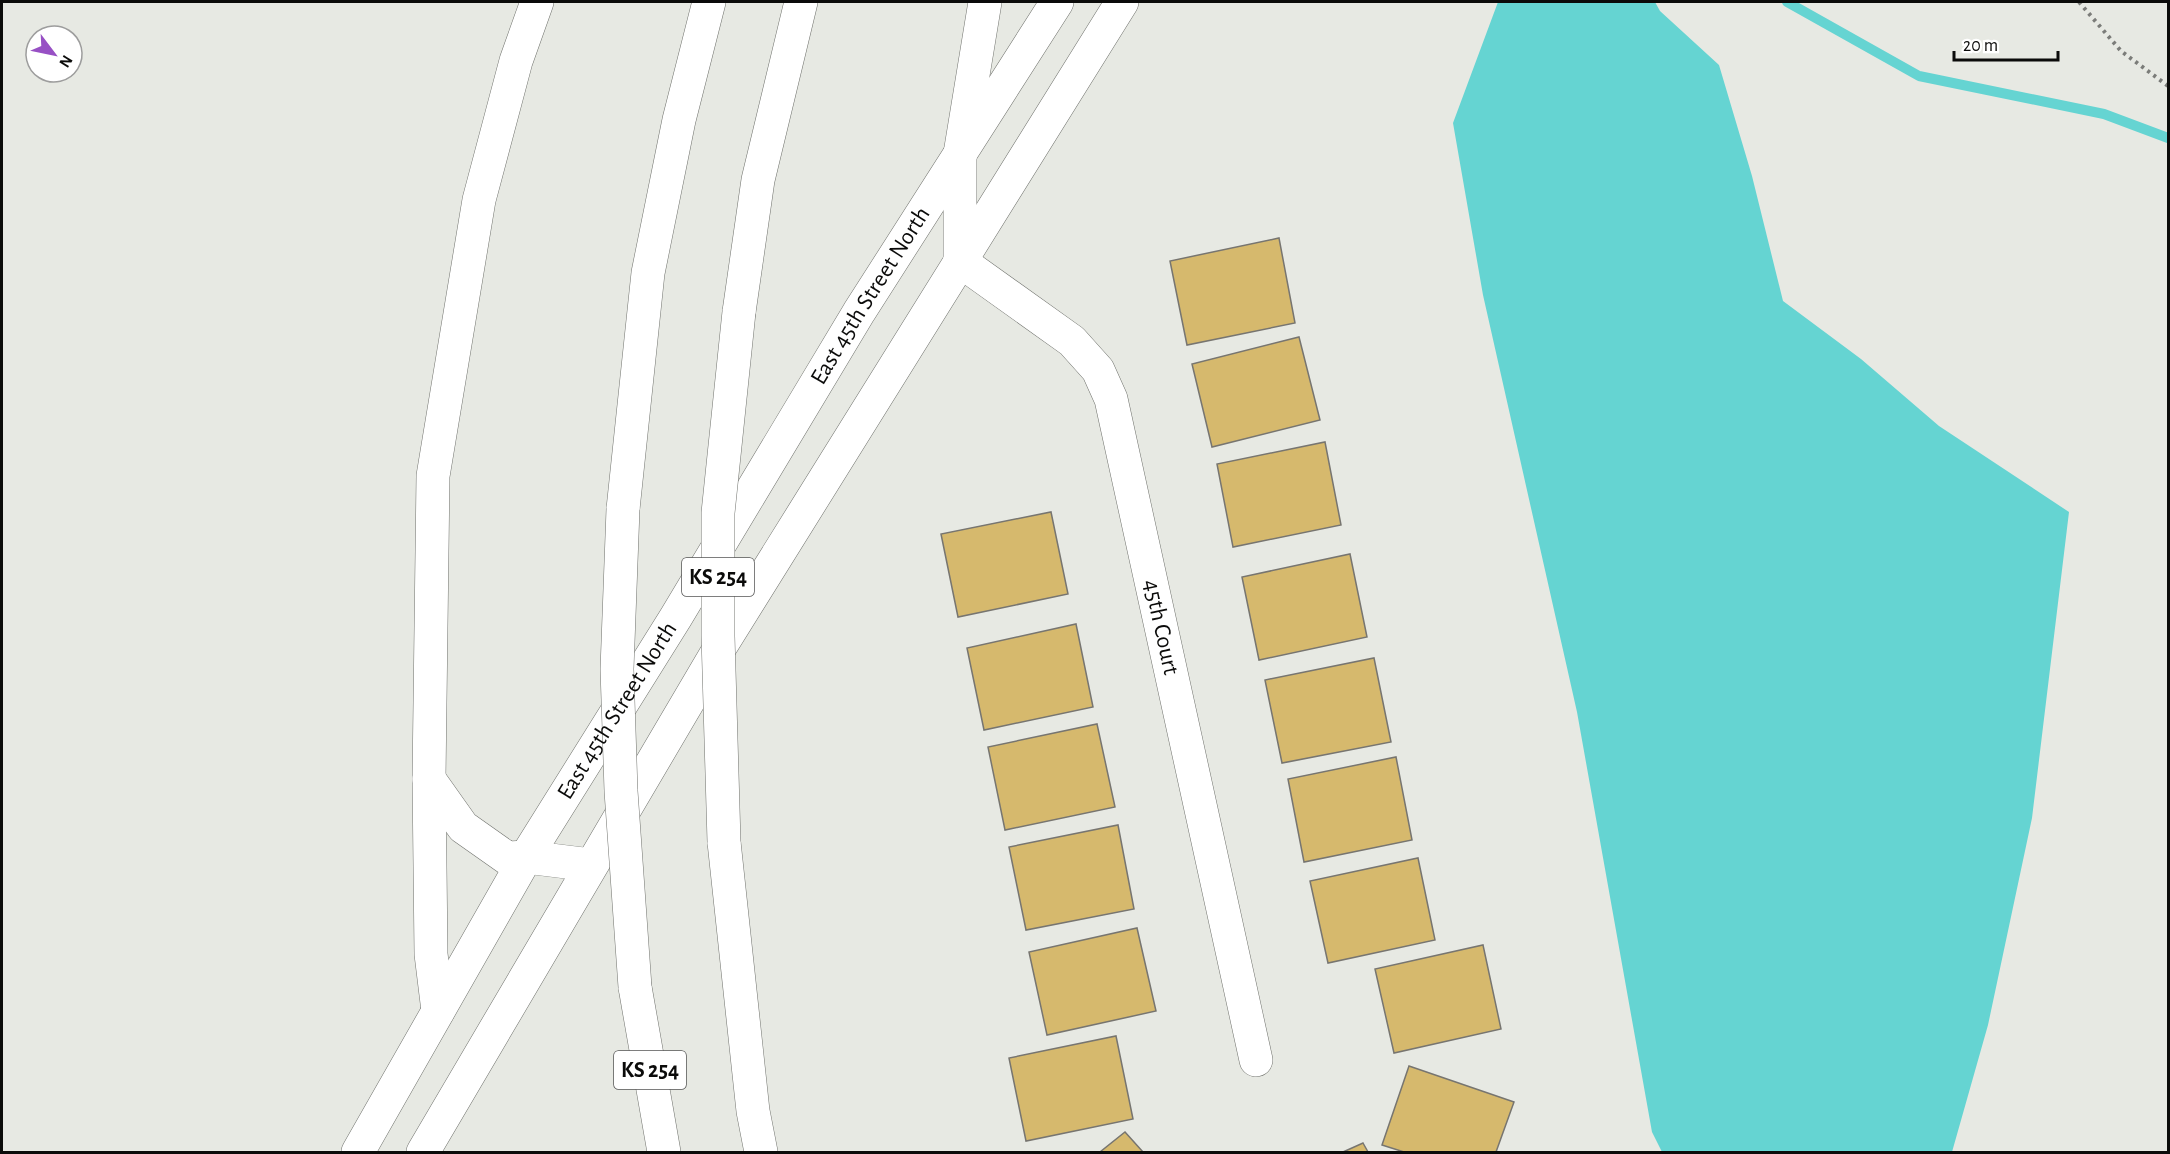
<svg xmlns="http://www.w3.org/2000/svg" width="2170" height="1154" font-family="'Alegreya Sans',sans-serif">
<rect width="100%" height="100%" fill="#e7e9e3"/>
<path fill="#65d4d2" d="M 1498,2 L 1655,2 L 1660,11 L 1719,65 L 1752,176 L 1783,301 L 1861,359 L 1939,426 L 2069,512 L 2032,818 L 1988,1025 L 1952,1152 L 1662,1152 L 1652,1132 L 1577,712 L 1483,295 L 1453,123 Z"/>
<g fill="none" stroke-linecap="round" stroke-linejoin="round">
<path stroke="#65d4d2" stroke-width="10" d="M 1787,2 L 1919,76 L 2104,114 L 2168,138"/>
</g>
<g fill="#d6b96d" stroke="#777570" stroke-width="1.5">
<path d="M 1279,238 L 1295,323 L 1187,345 L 1170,261 Z"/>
<path d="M 1299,337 L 1320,420 L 1212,447 L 1192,364 Z"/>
<path d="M 1325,442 L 1341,525 L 1233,547 L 1217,464 Z"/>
<path d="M 1051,512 L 1068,594 L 958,617 L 941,534 Z"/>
<path d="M 1350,554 L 1367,637 L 1259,660 L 1242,577 Z"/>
<path d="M 1076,624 L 1093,707 L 984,730 L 967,648 Z"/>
<path d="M 1374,658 L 1391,742 L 1282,763 L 1265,680 Z"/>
<path d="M 1097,724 L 1115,807 L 1005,830 L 988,747 Z"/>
<path d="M 1396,757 L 1412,840 L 1304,862 L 1288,779 Z"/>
<path d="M 1118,825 L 1134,909 L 1026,930 L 1009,847 Z"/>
<path d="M 1418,858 L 1435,940 L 1328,963 L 1310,881 Z"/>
<path d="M 1137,928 L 1156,1011 L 1047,1035 L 1029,952 Z"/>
<path d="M 1483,945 L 1501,1029 L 1394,1053 L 1375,969 Z"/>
<path d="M 1116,1036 L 1133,1119 L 1026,1141 L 1009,1058 Z"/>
<path d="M 1409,1066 L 1514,1102 L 1496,1152 L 1404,1152 L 1382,1145 Z"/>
<path d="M 1125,1132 L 1143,1152 L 1100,1152 Z"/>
<path d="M 1363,1143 L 1368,1152 L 1343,1152 Z"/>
</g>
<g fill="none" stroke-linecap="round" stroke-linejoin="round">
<g stroke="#70726d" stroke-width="34">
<g id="minor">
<path id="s1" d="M 960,261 L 1072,341 L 1098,370 L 1111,399 L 1256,1060"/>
<path id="s2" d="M 358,1152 L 526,857 L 676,617 L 859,312 L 1057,2"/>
<path d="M 423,1152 L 722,644 L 1122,2"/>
</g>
</g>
<g stroke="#70726d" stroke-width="34">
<g id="highway">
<path d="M 960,261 L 960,154 L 985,2"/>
<path d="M 739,312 L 758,180 L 801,2"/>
<path d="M 623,509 L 648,273 L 679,120 L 709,2"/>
<path d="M 429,779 L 463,827 L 507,858 L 526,857 L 591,865"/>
<path d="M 724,842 L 753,1111 L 761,1152"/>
<path d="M 635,987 L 664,1152"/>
<path d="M 438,1011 L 431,954 L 429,779 L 433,476 L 479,200 L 516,61 L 537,2"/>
</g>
</g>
<path stroke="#7b7c79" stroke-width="4" stroke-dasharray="3 4.5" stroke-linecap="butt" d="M 2079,2 L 2121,51 L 2168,86"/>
<use href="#minor" stroke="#fff" stroke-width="33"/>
<use href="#highway" stroke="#fff" stroke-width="33"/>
<g stroke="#70726d" stroke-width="34" stroke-linecap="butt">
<g id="highway-bridge">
<path d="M 623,509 L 617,669 L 621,791 L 635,987"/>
<path d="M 724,842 L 718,636 L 718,513 L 739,312"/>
</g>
</g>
<use href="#highway-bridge" stroke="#fff" stroke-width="33"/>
</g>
<g text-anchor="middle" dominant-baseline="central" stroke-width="4.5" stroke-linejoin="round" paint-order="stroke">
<g fill="#fff" stroke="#545454" stroke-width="1.5">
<rect x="682" y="558" width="72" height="38" rx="4.5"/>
<rect x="614" y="1051" width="72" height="38" rx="4.5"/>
</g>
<g font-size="22" font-weight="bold" fill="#0b0b0a">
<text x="718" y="577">KS 254</text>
<text x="650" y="1070">KS 254</text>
</g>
<g font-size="24" fill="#0b0b0a" stroke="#fff">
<text stroke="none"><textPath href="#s2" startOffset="998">East 45th Street North</textPath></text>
<text stroke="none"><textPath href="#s1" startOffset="442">45th Court</textPath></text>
<text stroke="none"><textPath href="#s2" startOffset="512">East 45th Street North</textPath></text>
</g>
</g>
<rect width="2170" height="1154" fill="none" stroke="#0b0b0a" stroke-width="6"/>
<g transform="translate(54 54) rotate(122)"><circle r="28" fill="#ffffff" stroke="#9d9d9d" stroke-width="1.5"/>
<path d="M0-4.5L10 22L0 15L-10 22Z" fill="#9750c4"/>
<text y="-9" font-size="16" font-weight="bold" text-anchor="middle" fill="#0b0b0a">N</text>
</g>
<path d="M1954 51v9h104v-9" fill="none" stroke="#0b0b0a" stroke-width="3"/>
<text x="1963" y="51" font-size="18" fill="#0b0b0a" stroke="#ffffff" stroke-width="4.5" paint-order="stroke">20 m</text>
</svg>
